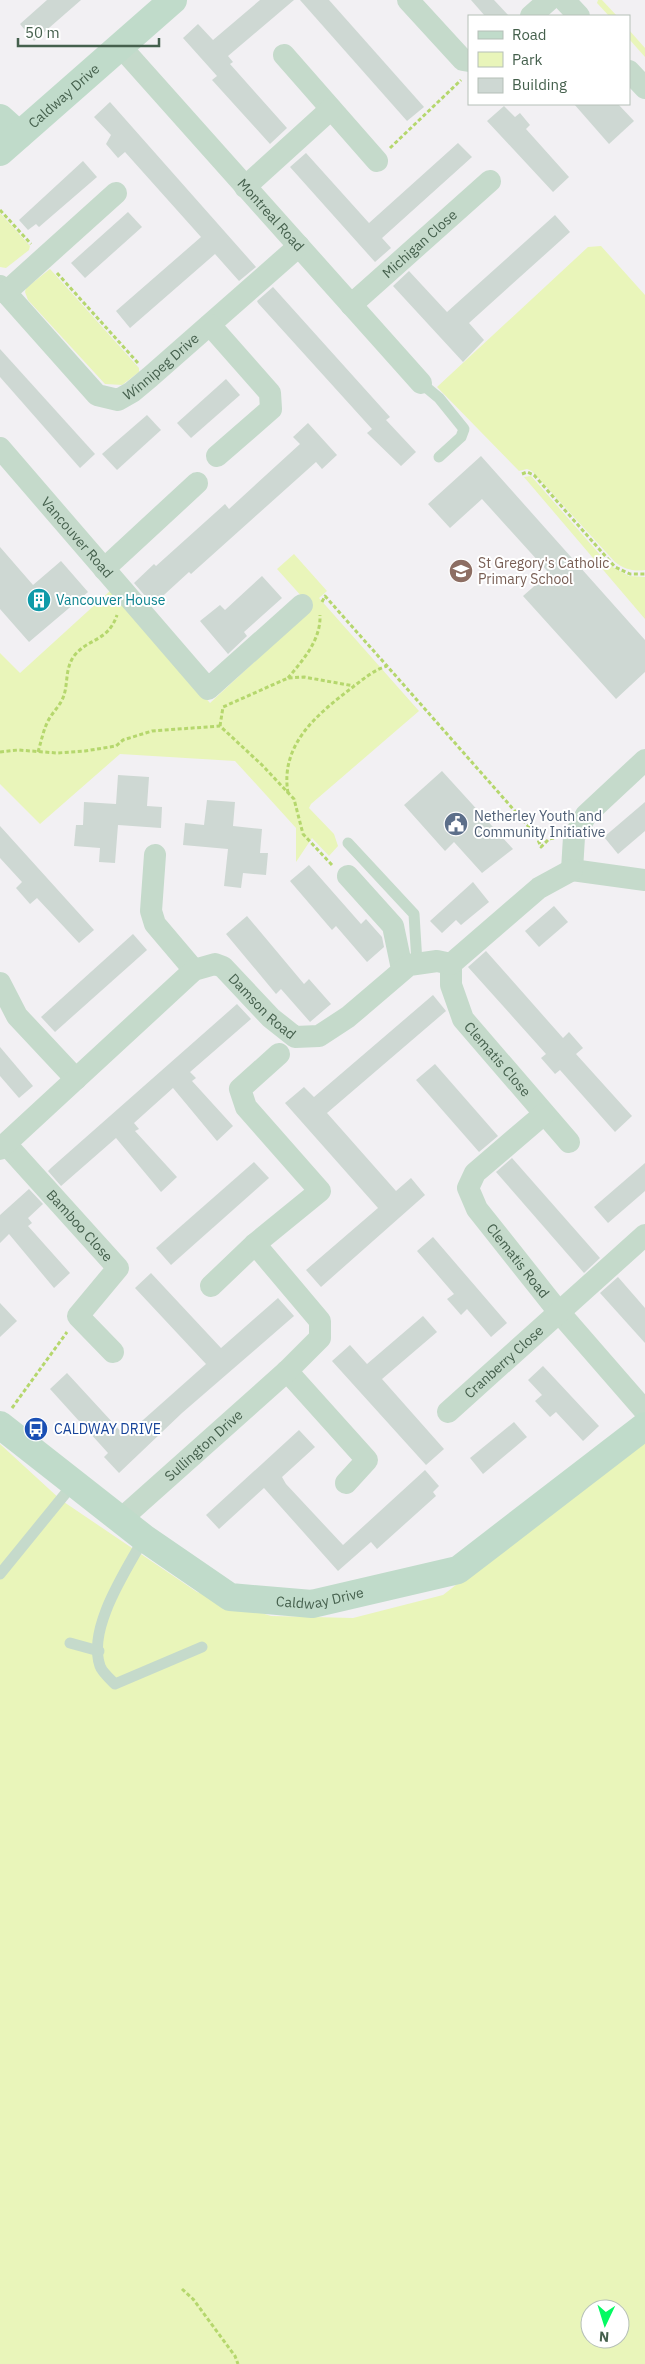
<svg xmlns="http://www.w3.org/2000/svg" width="645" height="2364" font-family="'IBM Plex Sans',sans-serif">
<rect width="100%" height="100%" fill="#f2f0f3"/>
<g fill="#e9f5ba" fill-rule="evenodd">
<path d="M 598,0 L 602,0 L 617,16 L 609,16 L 597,3 Z"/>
<path d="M 629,30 L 645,48 L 645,57 L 629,39 Z"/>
<path d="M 0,213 L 30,246 L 29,250 L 6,268 L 0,267 Z"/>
<path d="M 601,246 L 645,295 L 645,570 C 634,572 624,569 615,562 L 532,471 L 527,469 L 519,471 L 437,387 L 588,247 Z"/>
<path d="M 50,269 L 139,368 L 139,372 L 122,385 L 105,384 L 28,300 L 25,292 L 26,288 Z"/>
<path d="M 531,476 L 609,565 L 629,576 L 645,577 L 645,619 L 524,477 Z"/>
<path d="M 294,554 L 327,591 L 319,598 L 419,711 L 311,804 L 309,808 L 334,834 L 338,846 L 329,856 L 312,838 L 296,862 L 296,828 L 235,761 L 120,754 L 40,824 L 0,784 L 0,653 L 20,673 L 110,591 L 210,703 L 312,608 L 277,569 Z"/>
<path d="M 645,1438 L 645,2364 L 0,2364 L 0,1444 L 61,1500 L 197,1592 L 271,1616 L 353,1618 L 443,1595 ZM 590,2309 L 620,2309 L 620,2339 L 590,2339 Z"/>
</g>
<g fill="#ced8d3">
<path d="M 47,0 L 81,0 L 34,41 L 20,24 Z"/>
<path d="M 260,0 L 294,0 L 228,56 L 233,62 L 230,64 L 287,128 L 270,144 L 212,80 L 217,76 L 183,38 L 198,24 L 213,40 Z"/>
<path d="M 300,0 L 329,0 L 424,107 L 407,121 Z"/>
<path d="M 471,0 L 494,0 L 509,16 L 485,16 Z"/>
<path d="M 110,102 L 256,267 L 239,281 L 215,254 L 130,328 L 116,311 L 201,237 L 125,152 L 118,158 L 106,144 L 111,135 L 94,117 Z"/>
<path d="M 574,104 L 618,104 L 634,121 L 609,144 Z"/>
<path d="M 504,106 L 515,117 L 520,113 L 530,125 L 526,129 L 569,177 L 553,192 L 487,121 Z"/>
<path d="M 458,143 L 472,157 L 382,238 L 391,248 L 375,262 L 290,167 L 306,153 L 369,223 Z"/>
<path d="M 83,161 L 97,177 L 39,227 L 36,224 L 28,230 L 19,220 Z"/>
<path d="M 128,212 L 142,227 L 85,278 L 71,263 Z"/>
<path d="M 555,215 L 570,232 L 469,323 L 484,340 L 463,362 L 393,286 L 409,271 L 447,312 Z"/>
<path d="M 273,287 L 390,417 L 386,420 L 416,452 L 401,466 L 367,433 L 372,429 L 258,303 L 257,301 Z"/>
<path d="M 0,349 L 95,454 L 80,468 L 0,377 Z"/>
<path d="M 226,379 L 240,395 L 191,438 L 177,423 Z"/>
<path d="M 147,415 L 161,430 L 117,470 L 102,454 Z"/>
<path d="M 308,423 L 337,455 L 322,469 L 316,462 L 191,574 L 189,572 L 153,605 L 134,583 L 154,564 L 156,566 L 225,504 L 229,509 L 300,444 L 293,437 Z"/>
<path d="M 481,456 L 645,640 L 645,672 L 616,699 L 523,596 L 549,573 L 482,499 L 450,528 L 428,504 Z"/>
<path d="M 0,547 L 33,585 L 61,561 L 88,592 L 29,642 L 0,609 Z"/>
<path d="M 262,576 L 282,598 L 244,632 L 247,636 L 228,654 L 200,621 L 220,605 L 225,610 Z"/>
<path d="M 442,771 L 513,849 L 482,873 L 454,842 L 445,851 L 404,805 Z"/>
<path d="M 118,775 L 149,777 L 147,806 L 162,807 L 161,828 L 118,825 L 115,863 L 99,862 L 100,848 L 74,846 L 76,825 L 83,825 L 84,802 L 116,804 Z"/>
<path d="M 207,800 L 235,802 L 233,826 L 262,829 L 260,853 L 268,853 L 266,875 L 243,873 L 241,888 L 224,886 L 228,849 L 183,845 L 185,823 L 204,825 Z"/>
<path d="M 645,802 L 645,831 L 618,854 L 604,837 Z"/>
<path d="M 0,826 L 94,930 L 79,943 L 37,898 L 30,904 L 16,888 L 22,882 L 0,858 Z"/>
<path d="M 309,865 L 361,924 L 366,919 L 382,937 L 384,947 L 367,962 L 336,926 L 332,930 L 290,881 Z"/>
<path d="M 473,882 L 489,902 L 461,925 L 456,920 L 442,933 L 430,921 Z"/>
<path d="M 554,906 L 568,922 L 539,947 L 525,931 Z"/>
<path d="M 247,916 L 304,984 L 309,979 L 331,1004 L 310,1022 L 281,989 L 276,994 L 226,934 Z"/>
<path d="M 133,934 L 147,950 L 55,1032 L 41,1017 Z"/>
<path d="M 486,951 L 563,1038 L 569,1032 L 583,1048 L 576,1054 L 632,1116 L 615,1132 L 560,1070 L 555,1074 L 541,1058 L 546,1054 L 468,967 Z"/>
<path d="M 433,995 L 446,1011 L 327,1113 L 396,1191 L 411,1178 L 425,1195 L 321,1287 L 306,1270 L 378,1208 L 285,1103 L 304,1087 L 314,1097 Z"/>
<path d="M 237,1004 L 251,1019 L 190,1072 L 196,1078 L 192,1081 L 233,1126 L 217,1141 L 173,1088 L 134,1123 L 139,1129 L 135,1131 L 177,1177 L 161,1192 L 116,1138 L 61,1186 L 48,1171 L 51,1168 Z"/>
<path d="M 0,1047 L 33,1086 L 19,1098 L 0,1076 Z"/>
<path d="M 435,1064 L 498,1136 L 479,1152 L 416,1080 Z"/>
<path d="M 512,1158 L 600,1258 L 584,1273 L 496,1172 Z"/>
<path d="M 254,1162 L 269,1178 L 171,1265 L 156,1248 Z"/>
<path d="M 645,1163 L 645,1191 L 608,1223 L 594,1207 Z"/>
<path d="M 29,1189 L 43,1204 L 28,1218 L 32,1223 L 28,1226 L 70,1273 L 54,1288 L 9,1234 L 0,1243 L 0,1215 Z"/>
<path d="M 433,1237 L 507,1323 L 491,1337 L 467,1309 L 461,1315 L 447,1299 L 454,1294 L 417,1251 Z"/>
<path d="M 151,1273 L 221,1348 L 278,1298 L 294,1316 L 182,1413 L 119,1473 L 104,1457 L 108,1453 L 50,1389 L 67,1373 L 125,1436 L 206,1364 L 135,1288 Z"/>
<path d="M 618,1277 L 645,1308 L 645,1343 L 600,1293 Z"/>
<path d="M 0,1303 L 17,1321 L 0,1337 Z"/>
<path d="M 423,1316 L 437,1332 L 382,1379 L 444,1449 L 426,1465 L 332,1361 L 350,1345 L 367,1364 Z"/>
<path d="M 543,1366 L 599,1426 L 583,1441 L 556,1412 L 550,1417 L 535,1401 L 542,1395 L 528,1380 Z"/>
<path d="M 514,1422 L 527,1437 L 483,1474 L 470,1458 Z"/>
<path d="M 299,1430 L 315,1447 L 282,1477 L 286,1484 L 343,1545 L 425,1470 L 439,1486 L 433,1492 L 436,1496 L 377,1549 L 371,1542 L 338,1571 L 264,1488 L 219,1529 L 206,1515 Z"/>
</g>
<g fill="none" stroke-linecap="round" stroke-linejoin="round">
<g stroke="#b5d76d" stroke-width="3" stroke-dasharray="4 2.5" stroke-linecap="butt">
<path d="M 390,148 L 461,80"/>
<path d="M 0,210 L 31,244"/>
<path d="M 57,273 L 138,363"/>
<path d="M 522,474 L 527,472 L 534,475 L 615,567 L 630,574 L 645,574"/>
<path d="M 322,602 L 325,596 L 387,666"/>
<path d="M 288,678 C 303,660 321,640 320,615"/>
<path d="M 220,726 L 223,707 L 288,678 L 304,677 L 354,686"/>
<path d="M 0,752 L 18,750 L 57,753 L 85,751 L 116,746 L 123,740 L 152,731 L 220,726 L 262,765 L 294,799 L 303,834 L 332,865"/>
<path d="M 38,752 C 41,742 43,732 47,723 C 51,714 58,708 62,700 C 69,686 64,670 74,656 C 88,638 108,642 117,615"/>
<path d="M 288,793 C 280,746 315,716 349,690 C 361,681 373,670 387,666 L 536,835 L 541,847 L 549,839 L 554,838"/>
<path d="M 12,1408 L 67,1332"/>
<path d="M 182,2289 L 193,2299 L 235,2356 L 238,2364"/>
</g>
<g stroke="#c5dacb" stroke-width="11">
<path d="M 421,383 L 439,398 L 464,429 L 461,437 L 439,457"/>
<path d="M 348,843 L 414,914 L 417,963"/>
<path d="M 144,1538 C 126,1571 87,1628 100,1666 C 102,1672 110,1679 115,1684 L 202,1647"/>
<path d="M 0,1574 L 74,1483"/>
<path d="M 70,1643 L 99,1651"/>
</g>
<g stroke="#c5dacb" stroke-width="22">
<path d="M 408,0 L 463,60 L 469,61"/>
<path d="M 564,0 L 579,16"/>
<path d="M 531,16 L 549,0"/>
<path id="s1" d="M 121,47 L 421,383"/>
<path d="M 284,55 L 377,161"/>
<path d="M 629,71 L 645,88"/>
<path d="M 245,187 L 331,109"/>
<path id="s2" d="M 0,286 L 97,395 L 118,400 L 132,392 L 150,377 L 299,246"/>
<path d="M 5,293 L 116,193"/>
<path id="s3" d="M 351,305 L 490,181"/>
<path d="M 210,325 L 270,393 L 271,409 L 217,456"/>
<path id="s4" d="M 0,448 L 208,689 L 302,605"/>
<path d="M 104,569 L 197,483"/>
<path d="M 155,855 L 151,911 L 155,924 L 194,970"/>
<path d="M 572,870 L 574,837 L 586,815 L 645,760"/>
<path d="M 572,870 L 645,880"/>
<path d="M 348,876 L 393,926 L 402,969"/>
<path id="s5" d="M 451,964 L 451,985 L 463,1019 L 569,1142"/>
<path d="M 0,983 L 17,1016 L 76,1079"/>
<path id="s6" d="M 544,1114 L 475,1173 L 468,1188 L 477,1209 L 558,1311 L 645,1411"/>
<path id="s7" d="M 6,1144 L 118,1268 L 78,1316 L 113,1352"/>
<path id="s8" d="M 0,1149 L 194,970 L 215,964 L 223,967 L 271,1018 L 295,1037 L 319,1036 L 348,1017 L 409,965 L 437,961 L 451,964 L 539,888 L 572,870"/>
<path d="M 211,1286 L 255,1244"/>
<path d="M 287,1371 L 367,1460 L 346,1483"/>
<path id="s9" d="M 448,1412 L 645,1235"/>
<path id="s10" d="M 120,1520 L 287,1371 L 320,1338 L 320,1321 L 255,1244 L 320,1191 L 246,1107 L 240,1089 L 279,1054"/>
</g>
<g stroke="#c0dbca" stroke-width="28">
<path d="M 0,118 L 19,135"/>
<path id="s11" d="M 0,152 L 173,0"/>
<path id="s12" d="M 0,1425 L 144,1538 L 230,1597 L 312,1604 L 458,1570 L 645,1426"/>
</g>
</g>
<defs>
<g id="school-disc" transform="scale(1.25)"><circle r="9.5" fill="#8d6e63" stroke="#fff"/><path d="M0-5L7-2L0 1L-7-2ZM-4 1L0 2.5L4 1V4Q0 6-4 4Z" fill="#fff"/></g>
<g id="building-disc" transform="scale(1.25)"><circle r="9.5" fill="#0f9aa8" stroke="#fff"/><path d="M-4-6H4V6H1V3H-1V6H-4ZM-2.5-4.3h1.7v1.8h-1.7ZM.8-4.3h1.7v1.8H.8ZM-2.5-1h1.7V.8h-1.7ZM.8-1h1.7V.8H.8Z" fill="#fff"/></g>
<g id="civic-disc" transform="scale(1.25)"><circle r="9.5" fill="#5c6f8a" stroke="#fff"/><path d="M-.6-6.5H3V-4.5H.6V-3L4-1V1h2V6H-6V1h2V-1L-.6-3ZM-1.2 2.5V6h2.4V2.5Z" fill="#fff"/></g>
<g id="bus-disc" transform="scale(1.25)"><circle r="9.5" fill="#1a4fb4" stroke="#fff"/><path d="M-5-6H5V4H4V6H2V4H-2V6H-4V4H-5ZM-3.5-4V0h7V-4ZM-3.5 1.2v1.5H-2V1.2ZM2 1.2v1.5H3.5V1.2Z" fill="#fff"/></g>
</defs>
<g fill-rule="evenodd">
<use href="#school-disc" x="461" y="571"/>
<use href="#building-disc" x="39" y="600"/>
<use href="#civic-disc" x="456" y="824"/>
<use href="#bus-disc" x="36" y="1429"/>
</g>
<g text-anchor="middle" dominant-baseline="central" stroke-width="4" stroke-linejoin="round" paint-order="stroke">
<g font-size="14" fill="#45604d" stroke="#fff">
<text stroke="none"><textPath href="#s11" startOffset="85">Caldway Drive</textPath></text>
<text stroke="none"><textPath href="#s1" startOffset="225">Montreal Road</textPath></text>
<text stroke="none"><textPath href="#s3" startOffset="92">Michigan Close</textPath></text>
<text stroke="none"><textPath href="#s2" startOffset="222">Winnipeg Drive</textPath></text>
<text stroke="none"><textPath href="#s4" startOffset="118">Vancouver Road</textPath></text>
<text stroke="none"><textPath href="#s8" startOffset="350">Damson Road</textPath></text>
<text stroke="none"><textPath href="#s5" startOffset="110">Clematis Close</textPath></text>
<text stroke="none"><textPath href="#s7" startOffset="110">Bamboo Close</textPath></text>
<text stroke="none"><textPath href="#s6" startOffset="196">Clematis Road</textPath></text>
<text stroke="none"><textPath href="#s9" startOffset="75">Cranberry Close</textPath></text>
<text stroke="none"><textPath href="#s10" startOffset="112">Sullington Drive</textPath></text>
<text stroke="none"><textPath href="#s12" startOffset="378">Caldway Drive</textPath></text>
</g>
<g font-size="14" fill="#785e54" stroke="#fff" text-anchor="start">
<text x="478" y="563">St Gregory's Catholic<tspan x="478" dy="16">Primary School</tspan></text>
</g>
<g font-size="14" fill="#0d838f" stroke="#fff" text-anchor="start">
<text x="56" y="600">Vancouver House</text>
</g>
<g font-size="14" fill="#4e5e75" stroke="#fff" text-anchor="start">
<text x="474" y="816">Netherley Youth and<tspan x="474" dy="16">Community Initiative</tspan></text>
</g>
<g font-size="14" fill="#164399" stroke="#fff" text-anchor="start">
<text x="54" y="1429">CALDWAY DRIVE</text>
</g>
</g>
<rect x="468" y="15" width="162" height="90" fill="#ffffff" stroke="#b5bfb8"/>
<rect x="478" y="31" width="25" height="8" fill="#c0dbca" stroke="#b5bfb8"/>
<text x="512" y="40" font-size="15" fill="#45604d">Road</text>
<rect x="478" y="52" width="25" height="15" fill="#e9f5ba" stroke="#b5bfb8"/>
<text x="512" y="65" font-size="15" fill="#45604d">Park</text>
<rect x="478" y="78" width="25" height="15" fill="#ced8d3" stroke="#b5bfb8"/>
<text x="512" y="90" font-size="15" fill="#45604d">Building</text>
<g transform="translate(605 2324) rotate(184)"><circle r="24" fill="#ffffff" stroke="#b5bfb8"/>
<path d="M0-4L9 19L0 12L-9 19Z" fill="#03fa62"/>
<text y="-8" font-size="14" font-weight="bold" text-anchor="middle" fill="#45604d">N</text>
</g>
<path d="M18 38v8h141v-8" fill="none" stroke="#45604d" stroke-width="2.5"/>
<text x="25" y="38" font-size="15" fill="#45604d" stroke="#ffffff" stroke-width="4" paint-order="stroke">50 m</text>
</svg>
